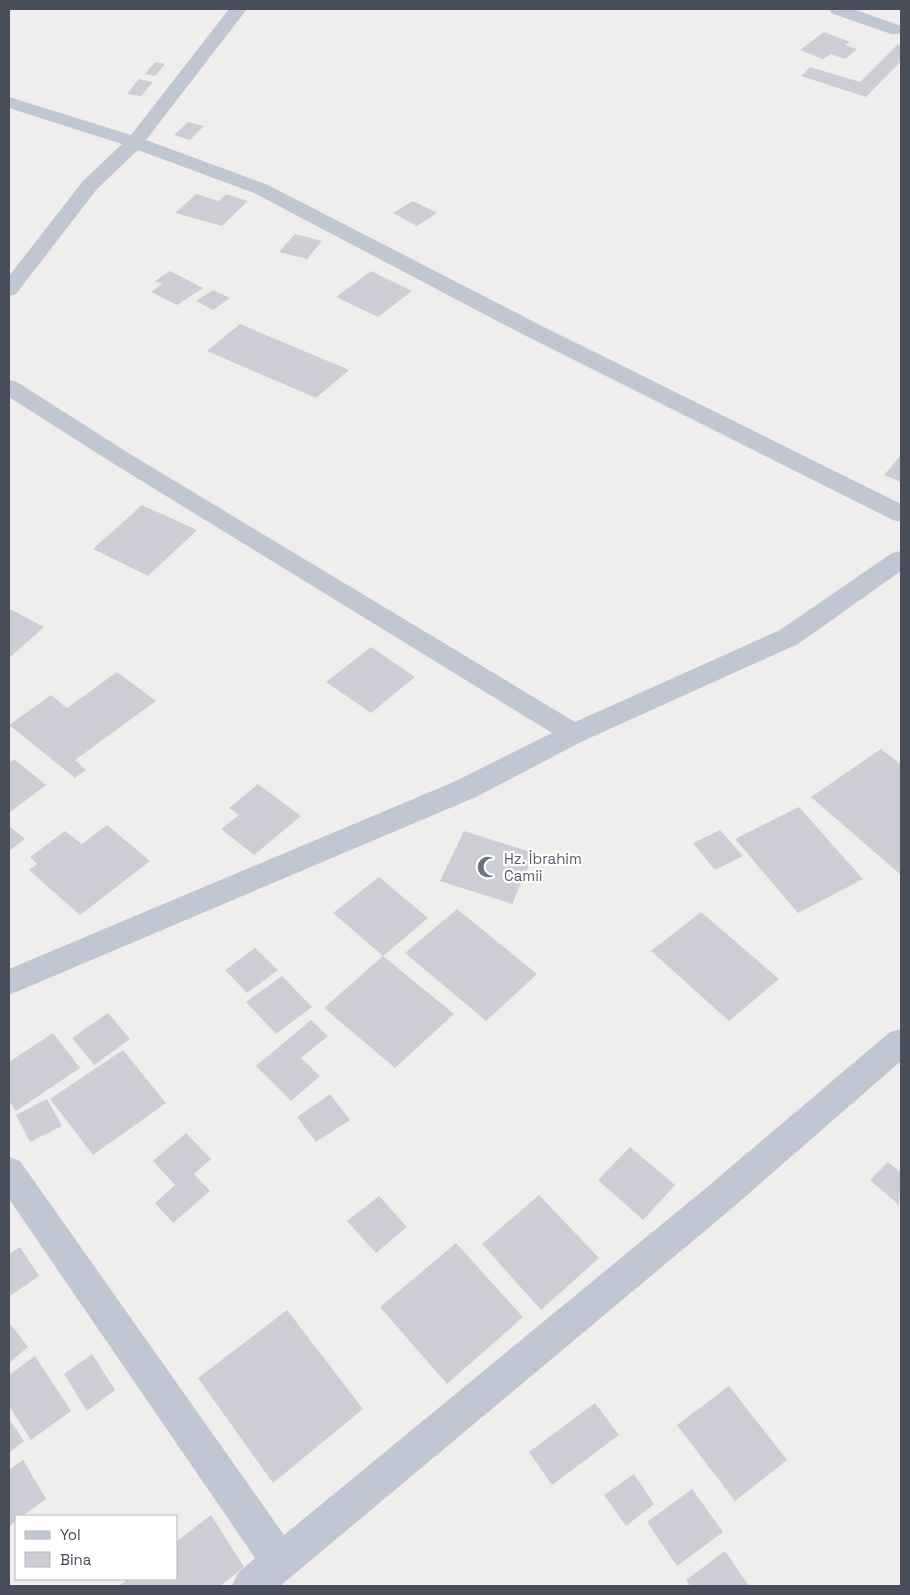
<svg xmlns="http://www.w3.org/2000/svg" width="910" height="1595" font-family="'Space Grotesk',sans-serif">
<rect width="100%" height="100%" fill="#f0eeed"/>
<g fill="#cdced5">
<path d="M 824,32 L 850,42 L 845,45 L 857,49 L 845,59 L 831,54 L 823,59 L 800,50 Z"/>
<path d="M 898,44 L 901,46 L 901,61 L 866,97 L 801,76 L 810,67 L 860,82 Z"/>
<path d="M 155,62 L 165,64 L 155,76 L 145,74 Z"/>
<path d="M 139,79 L 153,82 L 141,96 L 127,94 Z"/>
<path d="M 188,122 L 204,126 L 190,140 L 174,135 Z"/>
<path d="M 196,194 L 219,201 L 226,194 L 248,201 L 222,226 L 175,213 Z"/>
<path d="M 413,201 L 437,213 L 417,226 L 393,213 Z"/>
<path d="M 295,234 L 322,241 L 307,259 L 279,252 Z"/>
<path d="M 170,271 L 203,288 L 177,305 L 151,292 L 162,284 L 155,281 Z"/>
<path d="M 371,271 L 412,291 L 378,317 L 336,297 Z"/>
<path d="M 213,290 L 230,298 L 213,310 L 196,301 Z"/>
<path d="M 240,324 L 349,370 L 316,398 L 207,351 Z"/>
<path d="M 901,455 L 901,482 L 884,475 Z"/>
<path d="M 142,505 L 197,530 L 148,576 L 93,549 Z"/>
<path d="M 10,609 L 44,627 L 9,658 L 9,610 Z"/>
<path d="M 371,647 L 415,677 L 371,713 L 326,682 Z"/>
<path d="M 117,672 L 156,701 L 75,760 L 86,770 L 75,778 L 9,725 L 51,695 L 67,708 Z"/>
<path d="M 881,749 L 901,765 L 901,875 L 811,797 Z"/>
<path d="M 14,759 L 46,785 L 9,813 L 9,763 Z"/>
<path d="M 258,784 L 301,816 L 254,855 L 221,829 L 239,815 L 229,808 Z"/>
<path d="M 799,807 L 863,879 L 798,913 L 735,839 Z"/>
<path d="M 107,825 L 150,861 L 80,915 L 29,870 L 37,864 L 30,857 L 65,831 L 82,844 Z"/>
<path d="M 9,826 L 25,839 L 9,851 Z"/>
<path d="M 720,830 L 743,856 L 715,870 L 693,843 Z"/>
<path d="M 464,831 L 534,853 L 512,904 L 440,881 Z"/>
<path d="M 379,877 L 428,918 L 383,956 L 333,913 Z"/>
<path d="M 457,909 L 537,974 L 486,1021 L 405,953 Z"/>
<path d="M 701,912 L 779,979 L 729,1021 L 651,951 Z"/>
<path d="M 255,948 L 278,970 L 247,993 L 225,970 Z"/>
<path d="M 383,956 L 454,1014 L 395,1068 L 324,1008 Z"/>
<path d="M 282,976 L 312,1007 L 276,1034 L 246,1002 Z"/>
<path d="M 108,1013 L 130,1039 L 94,1065 L 72,1038 Z"/>
<path d="M 311,1020 L 328,1036 L 301,1058 L 320,1076 L 291,1101 L 256,1066 Z"/>
<path d="M 53,1033 L 80,1068 L 16,1111 L 9,1101 L 9,1062 Z"/>
<path d="M 123,1050 L 166,1103 L 93,1155 L 50,1099 Z"/>
<path d="M 330,1094 L 350,1120 L 316,1142 L 297,1117 Z"/>
<path d="M 47,1099 L 62,1126 L 30,1142 L 16,1115 Z"/>
<path d="M 186,1133 L 211,1159 L 194,1174 L 210,1191 L 173,1223 L 155,1203 L 175,1185 L 153,1161 Z"/>
<path d="M 630,1147 L 675,1185 L 643,1220 L 598,1180 Z"/>
<path d="M 888,1162 L 901,1173 L 899,1205 L 870,1180 Z"/>
<path d="M 539,1195 L 599,1258 L 541,1310 L 482,1244 Z"/>
<path d="M 379,1196 L 407,1227 L 376,1253 L 347,1221 Z"/>
<path d="M 456,1243 L 523,1317 L 447,1384 L 380,1307 Z"/>
<path d="M 20,1247 L 39,1276 L 10,1296 L 9,1254 Z"/>
<path d="M 287,1310 L 363,1409 L 273,1483 L 198,1378 Z"/>
<path d="M 9,1322 L 28,1347 L 9,1363 Z"/>
<path d="M 92,1354 L 115,1390 L 87,1411 L 64,1374 Z"/>
<path d="M 35,1356 L 71,1411 L 31,1440 L 9,1406 L 9,1375 Z"/>
<path d="M 729,1386 L 787,1460 L 735,1501 L 677,1425 Z"/>
<path d="M 595,1403 L 619,1435 L 552,1485 L 529,1452 Z"/>
<path d="M 9,1419 L 24,1441 L 9,1453 Z"/>
<path d="M 23,1460 L 46,1499 L 22,1516 L 16,1516 L 16,1521 L 10,1526 L 9,1470 Z"/>
<path d="M 634,1474 L 654,1504 L 626,1526 L 604,1495 Z"/>
<path d="M 692,1489 L 723,1532 L 677,1566 L 647,1522 Z"/>
<path d="M 211,1515 L 244,1567 L 220,1586 L 119,1586 L 128,1579 L 176,1579 L 176,1542 Z"/>
<path d="M 725,1551 L 749,1586 L 690,1586 L 686,1580 Z"/>
</g>
<g fill="none" stroke-linecap="round" stroke-linejoin="round">
<g fill="#c1c7d2" fill-rule="evenodd">
<path d="M 229,9 L 247,9 L 146,140 L 268,185 L 540,325 L 901,504 L 901,522 L 893,520 L 524,335 L 254,193 L 138,150 L 97,189 L 16,294 L 9,296 L 9,276 L 83,181 L 122,144 L 9,108 L 9,97 L 131,135 Z"/>
<path d="M 829,9 L 853,9 L 901,26 L 901,34 L 891,34 L 831,13 Z"/>
<path d="M 9,380 L 17,382 L 130,454 L 575,722 L 780,630 L 892,553 L 901,551 L 901,571 L 798,644 L 583,741 L 476,797 L 9,995 L 9,969 L 456,781 L 552,733 L 114,464 L 9,397 Z"/>
<path d="M 901,1029 L 901,1061 L 730,1210 L 280,1586 L 232,1586 L 238,1573 L 255,1558 L 9,1199 L 9,1157 L 20,1161 L 284,1535 L 706,1188 L 890,1032 Z"/>
</g>
</g>
<defs>
<g id="mosque-bare" transform="scale(1.725)"><path d="M3.5-4.9A6 6 0 1 0 3.5 4.9A5 5 0 1 1 3.5-4.9Z" fill="#6b7280" stroke="#fff" stroke-width="2.5" paint-order="stroke"/></g>
</defs>
<g fill-rule="evenodd">
<use href="#mosque-bare" x="488" y="867"/>
</g>
<g text-anchor="middle" dominant-baseline="central" stroke-width="4.5" stroke-linejoin="round" paint-order="stroke">
<g font-size="15" fill="#5b616d" stroke="#fff" text-anchor="start">
<text x="504" y="858">Hz. İbrahim<tspan x="504" dy="17">Camii</tspan></text>
</g>
</g>
<rect width="910" height="1595" fill="none" stroke="#474d59" stroke-width="20"/>
<rect x="15" y="1515" width="162" height="65" fill="#ffffff" stroke="#b5b8bd"/>
<rect x="25" y="1531" width="25" height="8" fill="#c1c7d2" stroke="#b5b8bd"/>
<text x="60" y="1540" font-size="15" fill="#474d59">Yol</text>
<rect x="25" y="1552" width="25" height="15" fill="#cdced5" stroke="#b5b8bd"/>
<text x="60" y="1565" font-size="15" fill="#474d59">Bina</text>
</svg>
